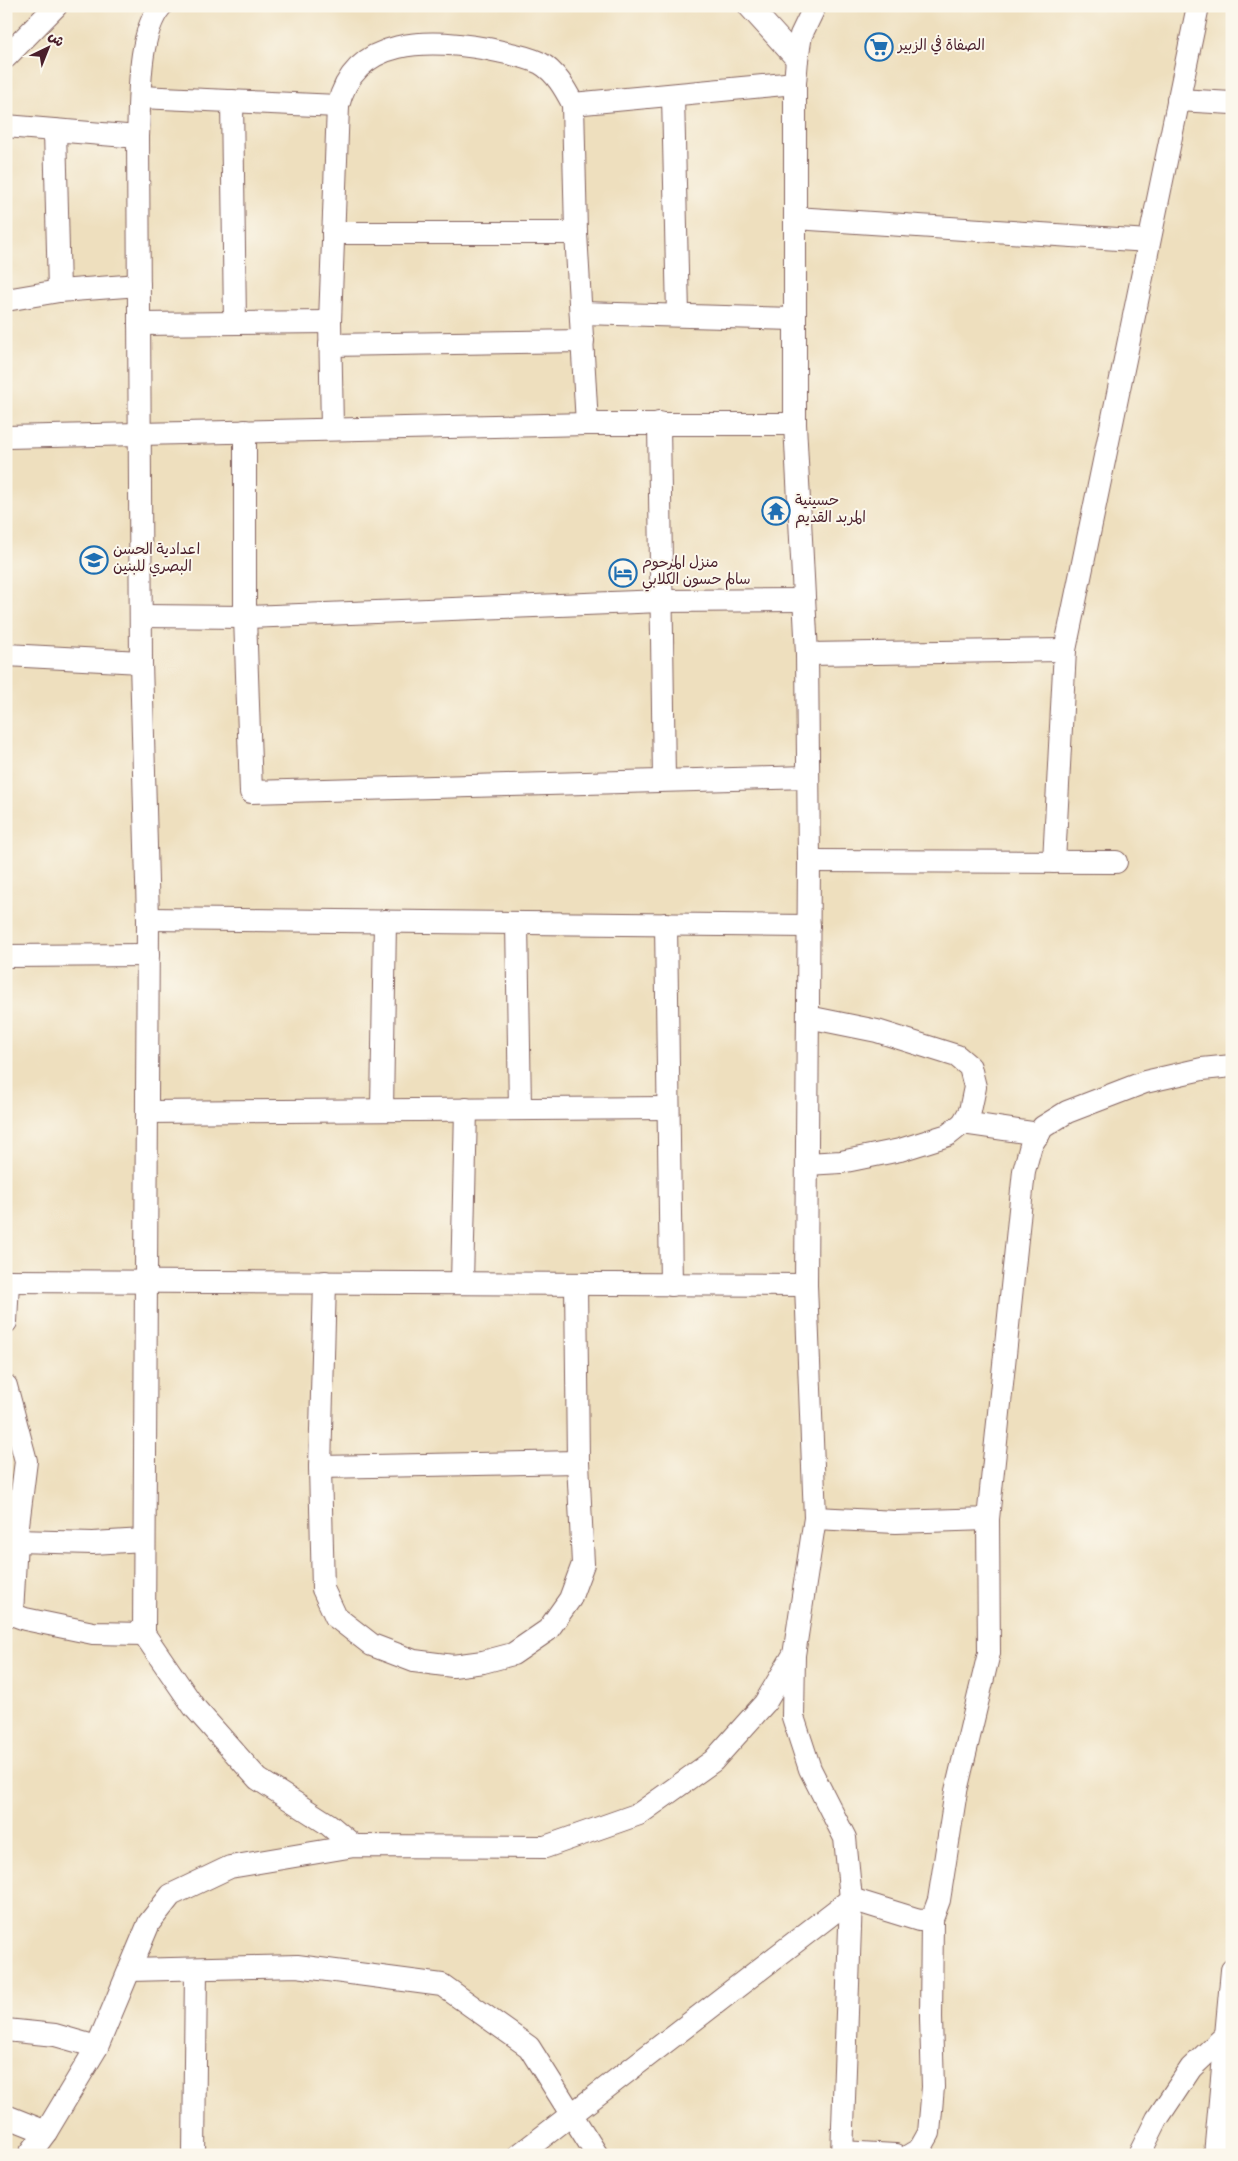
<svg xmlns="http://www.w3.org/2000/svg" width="1238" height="2161" font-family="'Gochi Hand','Playpen Sans Arabic',sans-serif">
<rect width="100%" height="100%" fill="#fbf7ec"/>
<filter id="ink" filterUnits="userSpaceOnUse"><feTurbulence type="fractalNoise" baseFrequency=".02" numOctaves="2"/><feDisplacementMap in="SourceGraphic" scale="10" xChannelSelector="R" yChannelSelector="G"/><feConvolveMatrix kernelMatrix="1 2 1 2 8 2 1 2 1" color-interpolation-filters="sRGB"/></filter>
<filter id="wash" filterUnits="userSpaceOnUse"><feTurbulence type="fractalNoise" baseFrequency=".0096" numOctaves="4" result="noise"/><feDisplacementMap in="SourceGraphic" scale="20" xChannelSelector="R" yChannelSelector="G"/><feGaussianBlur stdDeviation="1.12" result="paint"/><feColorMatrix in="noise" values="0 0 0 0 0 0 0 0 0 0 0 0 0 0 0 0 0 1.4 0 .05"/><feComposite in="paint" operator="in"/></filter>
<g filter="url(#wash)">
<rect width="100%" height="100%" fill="#eedfbe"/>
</g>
<g filter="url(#ink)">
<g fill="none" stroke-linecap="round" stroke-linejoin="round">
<g stroke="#83625e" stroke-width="24">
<g id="minor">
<path d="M 161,6 C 137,34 140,100 138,137 L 141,662 L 148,919 L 144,1634 L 194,1707 L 258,1779 L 328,1824 L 354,1846"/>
<path d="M 749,6 L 797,59"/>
<path d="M 815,6 L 801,35 L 797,59 L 795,83 L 795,424 L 807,654 L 809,861 L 806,1285 L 815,1518 L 794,1655 L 793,1717 L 810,1769 L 845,1838 L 851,1899 L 842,2155"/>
<path d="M 6,57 L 56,6"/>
<path d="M 673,96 L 678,315"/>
<path d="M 140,97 L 338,106"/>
<path d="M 1178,100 L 1232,103"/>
<path d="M 232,101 L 235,323"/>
<path d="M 573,104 L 795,83"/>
<path d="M 6,126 L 138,137"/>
<path d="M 55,130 L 59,291"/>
<path d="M 795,218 L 1149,241"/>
<path d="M 333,233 L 576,233"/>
<path d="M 6,300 L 59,291 L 139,285"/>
<path d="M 581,313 L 795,319"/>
<path d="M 139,324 L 330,322"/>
<path d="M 330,345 L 583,341"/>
<path d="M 659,423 L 664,780"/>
<path d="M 332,428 L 330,322 L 338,106 C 355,35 431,39 488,49 C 505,53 524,55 540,63 C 556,72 565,89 573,104 L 576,233 L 587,424"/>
<path d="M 245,431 L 245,617 L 251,792 L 808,777"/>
<path d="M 6,437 L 587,424 L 795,424"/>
<path d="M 142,616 L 245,617 L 662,601 L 804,600"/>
<path d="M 807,654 L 1065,650"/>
<path d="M 6,655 L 141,662"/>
<path d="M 809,861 L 1116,862"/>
<path d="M 1054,862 L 1065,650 L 1198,6"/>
<path d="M 148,919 L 809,926"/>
<path d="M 517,923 L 520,1109"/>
<path d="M 666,924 L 671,1285"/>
<path d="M 6,956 L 148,955"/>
<path d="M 382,1110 L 385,921"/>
<path d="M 147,1112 L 668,1108"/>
<path d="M 963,1123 L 1039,1134"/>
<path d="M 807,1164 L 841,1162 L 900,1150 L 948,1135 L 963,1123 L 970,1111 L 975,1087 L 970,1067 L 957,1056 L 877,1031 L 808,1017"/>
<path d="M 6,1281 L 806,1285"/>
<path d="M 325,1282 L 320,1467 L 323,1589 L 336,1617 L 372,1645 L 414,1661 L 453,1666 L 483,1662 L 513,1654 L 548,1630 L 570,1599 L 583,1564 L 578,1462 L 576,1284"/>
<path d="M 462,1283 L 466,1109"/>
<path d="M 6,1322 L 8,1281"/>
<path d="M 6,1386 L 26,1461 L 16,1541 L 12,1614"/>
<path d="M 320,1467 L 578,1462"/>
<path d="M 815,1518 L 896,1522 L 988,1519 L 1024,1171 L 1031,1145 L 1043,1127 L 1067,1112 L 1145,1082 L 1202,1069 L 1232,1066"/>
<path d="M 16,1541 L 93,1543 L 144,1540"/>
<path d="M 6,1612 L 25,1619 L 93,1633 L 144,1634"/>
<path d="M 131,1970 L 297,1966 L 442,1985 L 529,2047 L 597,2155"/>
<path d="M 6,2030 L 55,2035 L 97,2047"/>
<path d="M 6,2116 L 46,2132"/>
<path d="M 842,2152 L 895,2155"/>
<path d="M 29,2155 L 46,2132 L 97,2047 L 149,1923 L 171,1895 L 230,1867 L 354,1846 L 545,1847 L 639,1814 L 713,1761 L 765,1703 L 793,1656"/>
<path d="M 194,2155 L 196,1969"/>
<path d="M 519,2155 L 851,1899 L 919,1920 L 932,1919 L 939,1900 L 956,1791 L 989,1653 L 988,1519"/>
<path d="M 910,2155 L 920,2149 L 929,2133 L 933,2087 L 931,2018 L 932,1919"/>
<path d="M 1139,2155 L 1157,2119 L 1191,2068 L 1226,2035"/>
<path d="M 1215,2155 L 1232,1970"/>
</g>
</g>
<use href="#minor" stroke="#fff" stroke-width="22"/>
</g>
</g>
<defs>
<g id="supermarket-ring" transform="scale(1.4375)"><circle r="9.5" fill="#fbf7ec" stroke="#1f6fb2" stroke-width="1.5"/><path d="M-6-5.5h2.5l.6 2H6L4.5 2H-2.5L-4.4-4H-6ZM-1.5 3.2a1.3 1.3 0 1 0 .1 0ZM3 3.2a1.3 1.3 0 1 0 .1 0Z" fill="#1f6fb2"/></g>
<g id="temple-ring" transform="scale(1.4375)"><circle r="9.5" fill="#fbf7ec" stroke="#1f6fb2" stroke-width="1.5"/><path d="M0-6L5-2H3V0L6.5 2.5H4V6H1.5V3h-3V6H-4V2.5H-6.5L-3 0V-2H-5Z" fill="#1f6fb2"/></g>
<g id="school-ring" transform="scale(1.4375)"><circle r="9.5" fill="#fbf7ec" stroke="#1f6fb2" stroke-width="1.5"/><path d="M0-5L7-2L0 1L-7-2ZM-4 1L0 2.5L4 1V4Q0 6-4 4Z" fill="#1f6fb2"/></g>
<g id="hotel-ring" transform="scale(1.4375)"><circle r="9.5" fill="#fbf7ec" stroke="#1f6fb2" stroke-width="1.5"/><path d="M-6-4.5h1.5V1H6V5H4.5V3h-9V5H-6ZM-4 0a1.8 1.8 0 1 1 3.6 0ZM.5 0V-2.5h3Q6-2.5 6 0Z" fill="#1f6fb2"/></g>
</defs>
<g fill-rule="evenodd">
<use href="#supermarket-ring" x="879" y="47"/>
<use href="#temple-ring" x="776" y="511"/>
<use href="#school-ring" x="94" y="560"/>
<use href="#hotel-ring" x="623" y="573"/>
</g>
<g text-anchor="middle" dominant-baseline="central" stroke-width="4" stroke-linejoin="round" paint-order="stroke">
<g font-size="15" fill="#4a1f2b" stroke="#fbf7ec" text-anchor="start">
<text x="898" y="47">الصفاة في الزبير</text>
<text x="795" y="502">حسينية<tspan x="795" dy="17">المربد القديم</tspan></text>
<text x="113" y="551">اعدادية الحسن<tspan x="113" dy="17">البصري للبنين</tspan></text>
<text x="642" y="564">منزل المرحوم<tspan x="642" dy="17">سالم حسون الكلابي</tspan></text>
</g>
</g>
<rect width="1238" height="2161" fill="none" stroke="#fbf7ec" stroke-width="25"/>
<g transform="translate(48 48) rotate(43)" stroke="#fbf7ec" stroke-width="4" paint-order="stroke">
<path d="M0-4L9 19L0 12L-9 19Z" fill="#4a1f2b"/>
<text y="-8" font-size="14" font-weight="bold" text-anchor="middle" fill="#4a1f2b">ش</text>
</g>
</svg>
